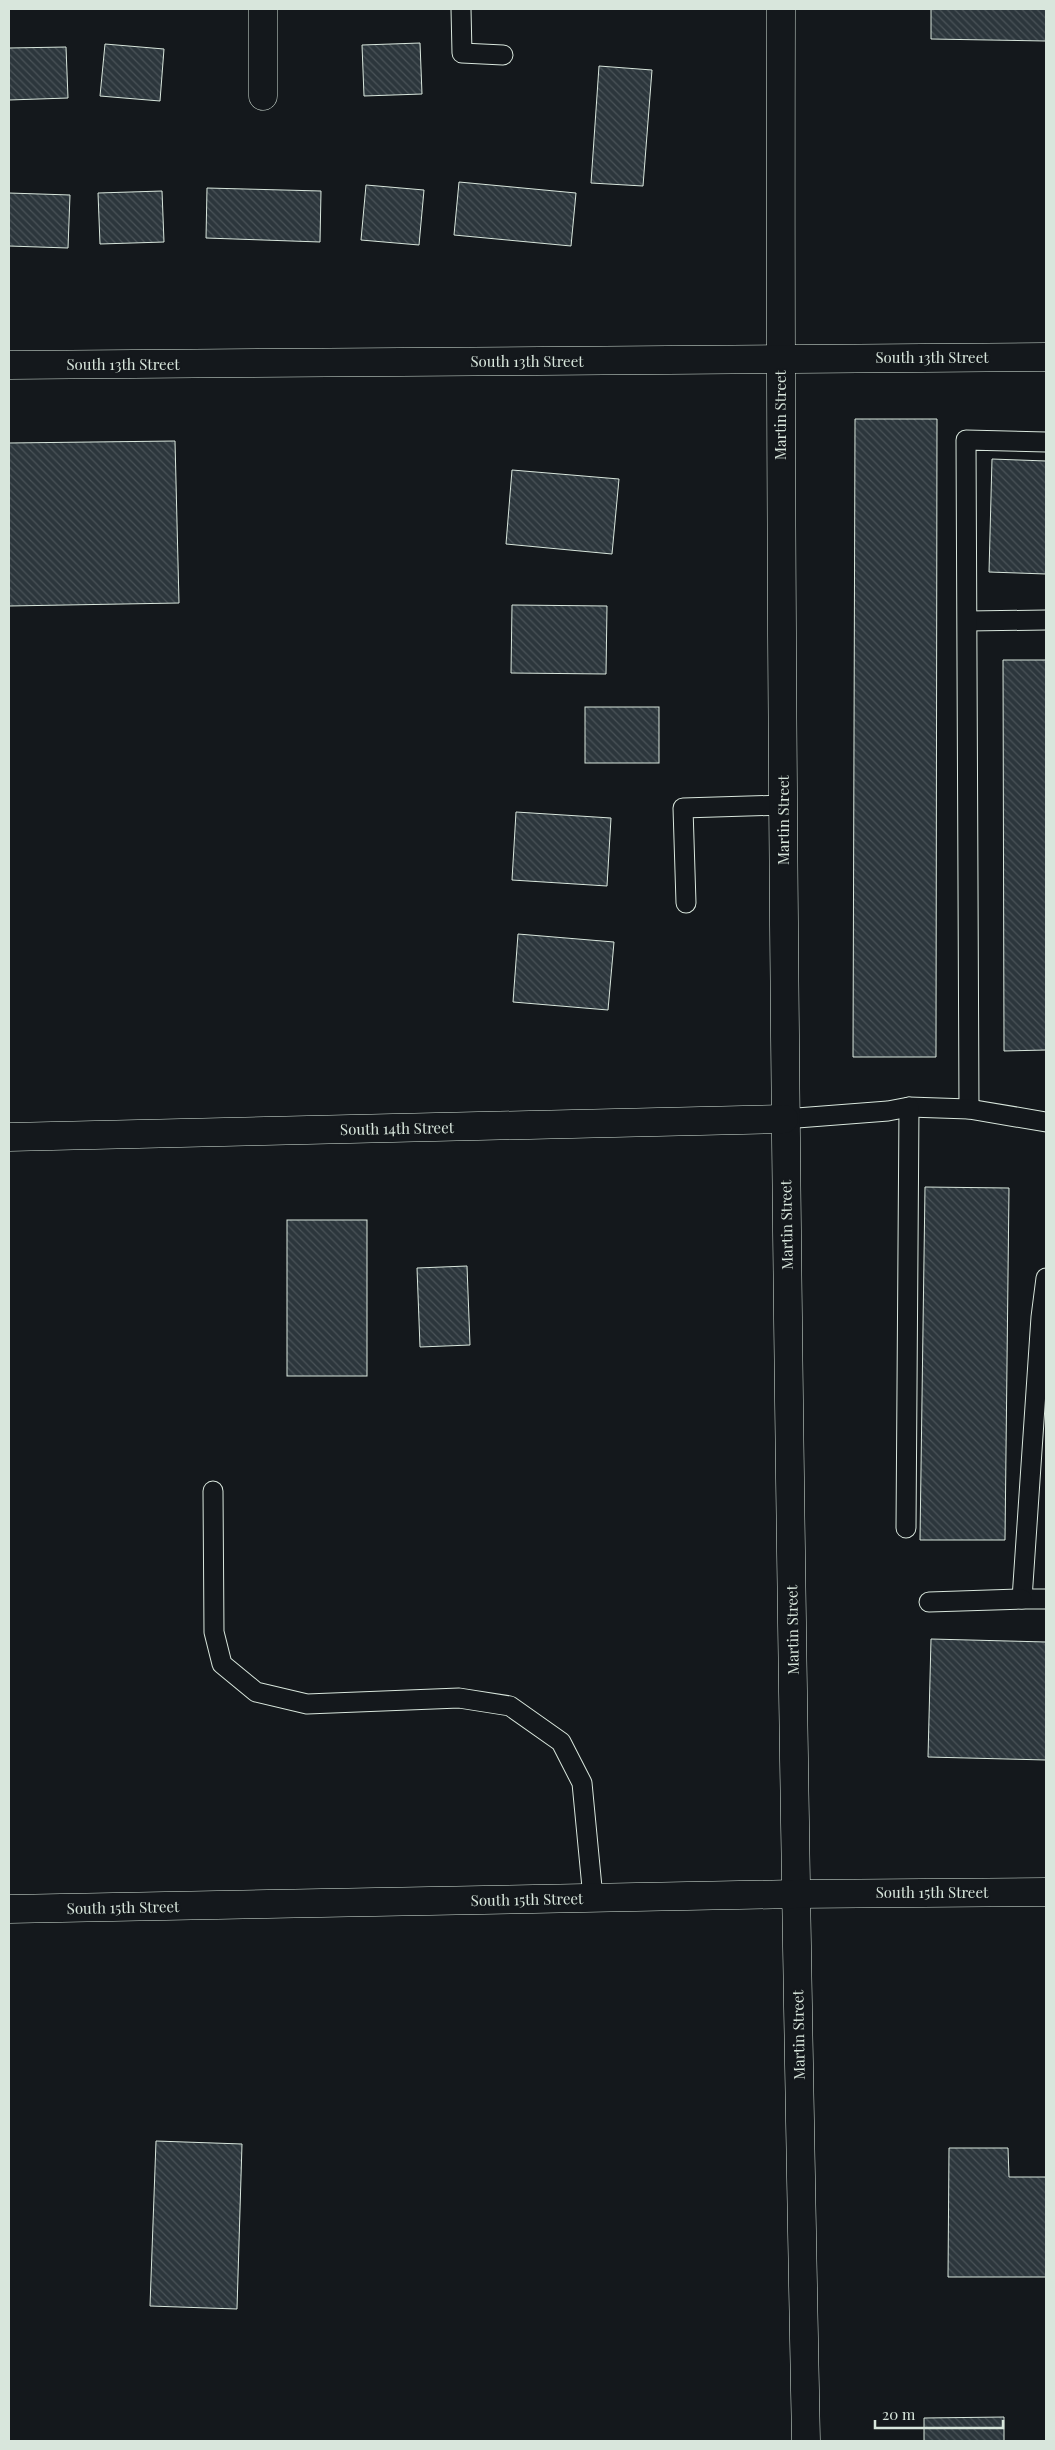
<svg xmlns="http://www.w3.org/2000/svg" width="1055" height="2450" font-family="'Playfair Display',serif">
<defs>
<pattern id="building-back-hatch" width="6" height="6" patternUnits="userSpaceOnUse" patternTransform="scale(1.25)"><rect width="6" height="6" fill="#2c363c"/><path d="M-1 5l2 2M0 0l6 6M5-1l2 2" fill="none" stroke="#4a5358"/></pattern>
</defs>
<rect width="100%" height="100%" fill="#14181c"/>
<g fill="url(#building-back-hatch)" stroke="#d8e6dc">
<path d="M 931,9 L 1046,9 L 1046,41 L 931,39 Z"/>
<path d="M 420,43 L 422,94 L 364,96 L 362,45 Z"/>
<path d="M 105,44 L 164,49 L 160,101 L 100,96 Z"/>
<path d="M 66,47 L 68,98 L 9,100 L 9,48 Z"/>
<path d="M 599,66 L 652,70 L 643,186 L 591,183 Z"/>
<path d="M 459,182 L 576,193 L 571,246 L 454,235 Z"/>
<path d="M 366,185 L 424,190 L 419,245 L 361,240 Z"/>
<path d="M 207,188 L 321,191 L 320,242 L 206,238 Z"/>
<path d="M 162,191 L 164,242 L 100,244 L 98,193 Z"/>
<path d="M 9,193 L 70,195 L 68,248 L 9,246 Z"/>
<path d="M 855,419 L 937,419 L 936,1057 L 853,1057 Z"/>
<path d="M 175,441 L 179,603 L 9,606 L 9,443 Z"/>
<path d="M 992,459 L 1046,461 L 1046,574 L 989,572 Z"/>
<path d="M 512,470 L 619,479 L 612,554 L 506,544 Z"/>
<path d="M 512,605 L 607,606 L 606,674 L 511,673 Z"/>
<path d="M 1003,660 L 1046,660 L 1046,1050 L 1004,1051 Z"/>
<rect x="585" y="707" width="74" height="56"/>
<path d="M 516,812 L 611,818 L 607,886 L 512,880 Z"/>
<path d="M 518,934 L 614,942 L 608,1010 L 513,1002 Z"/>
<path d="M 925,1187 L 1009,1188 L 1005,1540 L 920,1540 Z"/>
<rect x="287" y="1220" width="80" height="156"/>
<path d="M 467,1266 L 470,1345 L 420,1347 L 417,1268 Z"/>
<path d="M 931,1639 L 1046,1642 L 1046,1760 L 928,1757 Z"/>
<path d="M 156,2141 L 242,2144 L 237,2309 L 150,2306 Z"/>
<path d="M 949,2148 L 1008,2148 L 1009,2177 L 1046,2177 L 1046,2277 L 948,2277 Z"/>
<path d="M 1004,2417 L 1004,2441 L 924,2441 L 924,2418 Z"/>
</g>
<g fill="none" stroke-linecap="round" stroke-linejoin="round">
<g stroke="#d8e6dc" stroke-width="21">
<g id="lane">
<path d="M 461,9 L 462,53 L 503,55"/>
<path d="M 968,621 L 1046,620"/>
<path d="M 686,903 L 683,808 L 783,805"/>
<path d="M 969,1109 L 966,440 L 1046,442"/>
<path d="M 784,1119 L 888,1111 L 909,1107 L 969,1109 L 1046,1122"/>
<path d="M 1046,1278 L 1041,1317 L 1022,1599 L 1046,1599"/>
<path d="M 213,1491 L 214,1632 L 222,1664 L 256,1692 L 307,1704 L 459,1698 L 510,1706 L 561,1742 L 582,1783 L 593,1898"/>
<path d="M 906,1528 L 909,1107"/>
<path d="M 929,1602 L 1022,1599"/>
</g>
</g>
<g stroke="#d8e6dc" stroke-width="29">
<g id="street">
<path d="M 263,9 L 263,96"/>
<path d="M 781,9 C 779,820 790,1630 806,2441"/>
<path d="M 9,365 L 1046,357"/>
<path d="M 9,1137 L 784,1119"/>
<path d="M 9,1909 L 795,1894 L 1046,1892"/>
</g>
</g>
<use href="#lane" stroke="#14181c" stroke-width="19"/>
<use href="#street" stroke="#14181c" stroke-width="28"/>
</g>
<g text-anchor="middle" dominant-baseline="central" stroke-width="4" stroke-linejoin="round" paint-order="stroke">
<g font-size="15" fill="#d8e6dc" stroke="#14181c">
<text x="932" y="357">South 13th Street</text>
<text x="527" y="361">South 13th Street</text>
<text x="123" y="364">South 13th Street</text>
<text transform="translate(780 415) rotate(-90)">Martin Street</text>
<text transform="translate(783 820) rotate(-90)">Martin Street</text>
<text transform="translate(397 1128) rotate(-1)">South 14th Street</text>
<text transform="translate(786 1225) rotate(-91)">Martin Street</text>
<text transform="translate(792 1630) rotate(-91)">Martin Street</text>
<text x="932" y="1892">South 15th Street</text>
<text transform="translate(527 1899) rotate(-1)">South 15th Street</text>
<text transform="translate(123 1907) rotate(-1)">South 15th Street</text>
<text transform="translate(798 2035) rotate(-91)">Martin Street</text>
</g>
</g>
<rect width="1055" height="2450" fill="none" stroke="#d8e6dc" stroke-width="20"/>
<path d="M875 2420v8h128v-8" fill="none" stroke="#d8e6dc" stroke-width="2.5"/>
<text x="882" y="2420" font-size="15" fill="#d8e6dc" stroke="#14181c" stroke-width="4" paint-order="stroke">20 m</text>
</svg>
